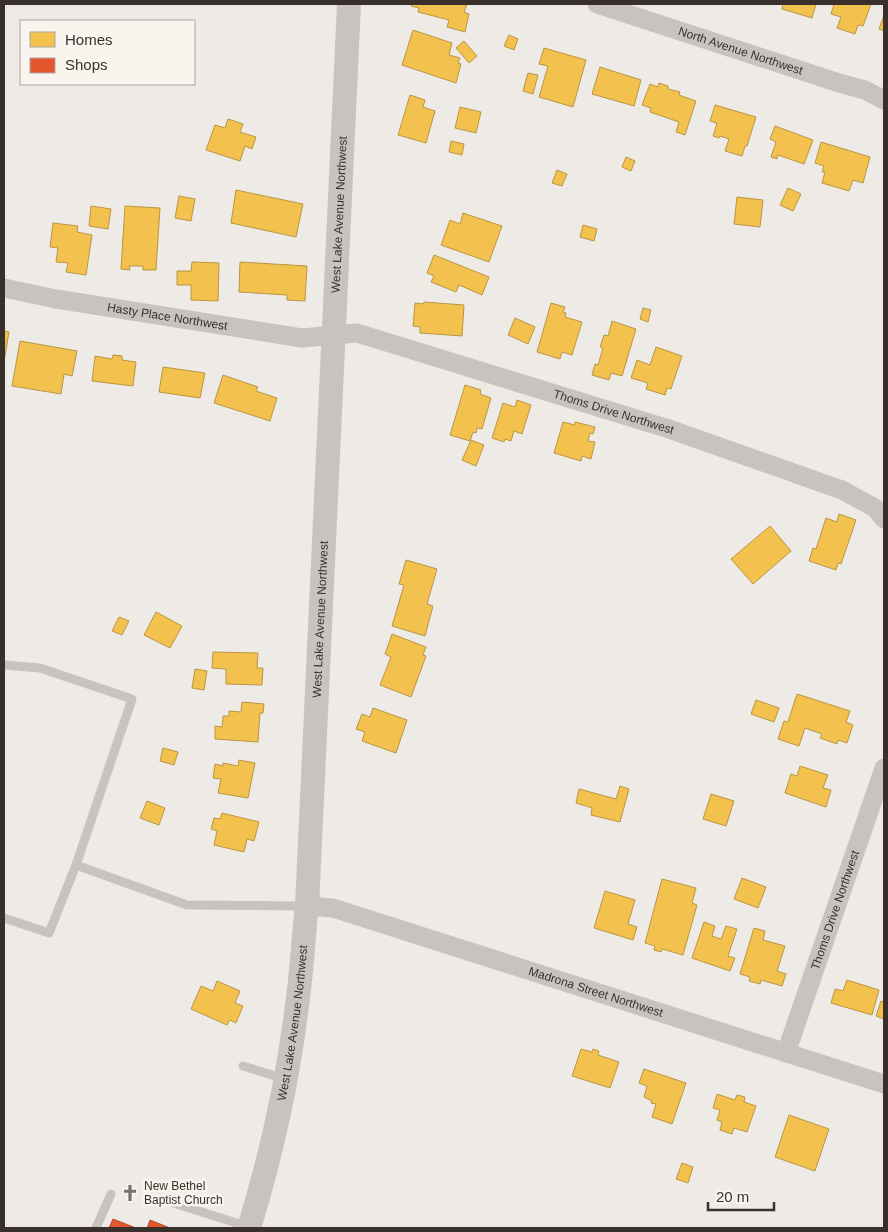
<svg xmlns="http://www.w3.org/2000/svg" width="888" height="1232" font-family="Helvetica,sans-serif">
<rect width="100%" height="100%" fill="#eeeae6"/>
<g fill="#f2c14e" stroke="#ba9644">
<path d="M 412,4 L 467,4 L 464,12 L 469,14 L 465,32 L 447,27 L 449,20 L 418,12 L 419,8 L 411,6 Z"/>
<path d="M 783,4 L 816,4 L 812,18 L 782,9 Z"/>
<path d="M 834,4 L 871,4 L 863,26 L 858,25 L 855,34 L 837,28 L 841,17 L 831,14 Z"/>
<path d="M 884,15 L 884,31 L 879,29 Z"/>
<path d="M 413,30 L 452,43 L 449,55 L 460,58 L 458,63 L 461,64 L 456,83 L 402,65 Z"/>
<path d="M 509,35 L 518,39 L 514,50 L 504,46 Z"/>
<path d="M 464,41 L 477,56 L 469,63 L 456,48 Z"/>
<path d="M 544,48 L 586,60 L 573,107 L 539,97 L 548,66 L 539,64 Z"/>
<path d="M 600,67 L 641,80 L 634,106 L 592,94 Z"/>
<path d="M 528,73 L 538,75 L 533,94 L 523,91 Z"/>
<path d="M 659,83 L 668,86 L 668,89 L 680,92 L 679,95 L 696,101 L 685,135 L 676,132 L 679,122 L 650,112 L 651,108 L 642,105 L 650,84 L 658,87 Z"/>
<path d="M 410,95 L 425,100 L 423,107 L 435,111 L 426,143 L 398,135 Z"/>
<path d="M 715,105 L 756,117 L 747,146 L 745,146 L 742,156 L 725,151 L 729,139 L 720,136 L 719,138 L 713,136 L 717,123 L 710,121 Z"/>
<path d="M 460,107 L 481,112 L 476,133 L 455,128 Z"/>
<path d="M 228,119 L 243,124 L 240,132 L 256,137 L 252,149 L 245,146 L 240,161 L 206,150 L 215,125 L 225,128 Z"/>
<path d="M 775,126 L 813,140 L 804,164 L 778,155 L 777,159 L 771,157 L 776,142 L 770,139 Z"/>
<path d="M 451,141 L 464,144 L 462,155 L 449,152 Z"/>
<path d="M 821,142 L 870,157 L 863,183 L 853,180 L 849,191 L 822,183 L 825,172 L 822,172 L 824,166 L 815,163 Z"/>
<path d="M 626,157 L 635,161 L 631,171 L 622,167 Z"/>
<path d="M 557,170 L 567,174 L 562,186 L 552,183 Z"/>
<path d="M 788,188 L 801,194 L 793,211 L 780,205 Z"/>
<path d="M 236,190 L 303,204 L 296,237 L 231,223 Z"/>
<path d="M 179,196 L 195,199 L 191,221 L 175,218 Z"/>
<path d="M 737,197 L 763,200 L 760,227 L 734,224 Z"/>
<path d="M 91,206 L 111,209 L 108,229 L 89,226 Z"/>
<path d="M 125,206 L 160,208 L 156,270 L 143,270 L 143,266 L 129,266 L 130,270 L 121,269 Z"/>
<path d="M 463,213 L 502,226 L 489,262 L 441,245 L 450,220 L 460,224 Z"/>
<path d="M 53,223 L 78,226 L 77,232 L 92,235 L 86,275 L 66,272 L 68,263 L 56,262 L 58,248 L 50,247 Z"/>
<path d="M 583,225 L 597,229 L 594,241 L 580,237 Z"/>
<path d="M 434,255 L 489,277 L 482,295 L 459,285 L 456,292 L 431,282 L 434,276 L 427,273 Z"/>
<path d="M 192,262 L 219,263 L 218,301 L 191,300 L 191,285 L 177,285 L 177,271 L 191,271 Z"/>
<path d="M 240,262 L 307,266 L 305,301 L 287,300 L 287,295 L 239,292 Z"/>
<path d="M 424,302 L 464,305 L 462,336 L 420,333 L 420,327 L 413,326 L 415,303 L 423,304 Z"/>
<path d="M 551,303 L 565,307 L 563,312 L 566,313 L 565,317 L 582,322 L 572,355 L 562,352 L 560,359 L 537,352 Z"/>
<path d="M 643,308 L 651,310 L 648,322 L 640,319 Z"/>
<path d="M 515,318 L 535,327 L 528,344 L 508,335 Z"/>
<path d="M 612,321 L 636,329 L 622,376 L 611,373 L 609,380 L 592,375 L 595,364 L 598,365 L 603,348 L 600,347 L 604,335 L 608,336 Z"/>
<path d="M 4,331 L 9,332 L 4,362 Z"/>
<path d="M 20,341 L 77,351 L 72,376 L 64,374 L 61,394 L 12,386 Z"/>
<path d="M 656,347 L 682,356 L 671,389 L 667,388 L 665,395 L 646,389 L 648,383 L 631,378 L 637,360 L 650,365 Z"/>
<path d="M 113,355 L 122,356 L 122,360 L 136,362 L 133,386 L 92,381 L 95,356 L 112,359 Z"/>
<path d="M 163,367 L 205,373 L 200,398 L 159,392 Z"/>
<path d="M 223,375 L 258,387 L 256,391 L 277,398 L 270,421 L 214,403 Z"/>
<path d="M 465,385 L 481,390 L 480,394 L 491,398 L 482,429 L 477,428 L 476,433 L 473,432 L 470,441 L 450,435 Z"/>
<path d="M 517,400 L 531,405 L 522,434 L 514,431 L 511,441 L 505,439 L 504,442 L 492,438 L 503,403 L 515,407 Z"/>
<path d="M 563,422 L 575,425 L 575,422 L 595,427 L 593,434 L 590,433 L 588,441 L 595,442 L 591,459 L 582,456 L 581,461 L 554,453 Z"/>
<path d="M 471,440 L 484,445 L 476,466 L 462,460 Z"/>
<path d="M 839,514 L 856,520 L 841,564 L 838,563 L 836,570 L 809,561 L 813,548 L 816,549 L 826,518 L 837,522 Z"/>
<path d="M 770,526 L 791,551 L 753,584 L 731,559 Z"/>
<path d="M 406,560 L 437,569 L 427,604 L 433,606 L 425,636 L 392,626 L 404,585 L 399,584 Z"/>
<path d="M 156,612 L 182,626 L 170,648 L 144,635 Z"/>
<path d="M 119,617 L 129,621 L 122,635 L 112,631 Z"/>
<path d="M 392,634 L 426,647 L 423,655 L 426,656 L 411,697 L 380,685 L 391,657 L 385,654 Z"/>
<path d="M 213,652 L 258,653 L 257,668 L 263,668 L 262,685 L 226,684 L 226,669 L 212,668 Z"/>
<path d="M 195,669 L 207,671 L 204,690 L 192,688 Z"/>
<path d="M 797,694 L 850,711 L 846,722 L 853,725 L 847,743 L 838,740 L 837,744 L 820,738 L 822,734 L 805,728 L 799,746 L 778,739 L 784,721 L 788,722 Z"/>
<path d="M 756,700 L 779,708 L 774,722 L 751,714 Z"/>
<path d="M 242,702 L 264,704 L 263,713 L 260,713 L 258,742 L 215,739 L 215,726 L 222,727 L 223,716 L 229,716 L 229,711 L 241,712 Z"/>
<path d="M 373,708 L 407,720 L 396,753 L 362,741 L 365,732 L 356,729 L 362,714 L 370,717 Z"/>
<path d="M 163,748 L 178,752 L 174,765 L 160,761 Z"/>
<path d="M 239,760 L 255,763 L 248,798 L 218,793 L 221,779 L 213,778 L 215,764 L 223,766 L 223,763 L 238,766 Z"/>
<path d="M 800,766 L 828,775 L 823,788 L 831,790 L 826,807 L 785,793 L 791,774 L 797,776 Z"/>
<path d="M 620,786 L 629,789 L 620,822 L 591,815 L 592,808 L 576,803 L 579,789 L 616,799 Z"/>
<path d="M 711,794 L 734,801 L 726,826 L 703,819 Z"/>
<path d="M 147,801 L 165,808 L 159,825 L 140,818 Z"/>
<path d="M 222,813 L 259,822 L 254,841 L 247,839 L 244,852 L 214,845 L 217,831 L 211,829 L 214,818 L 220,819 Z"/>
<path d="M 742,878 L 766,887 L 758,908 L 734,899 Z"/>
<path d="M 662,879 L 696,888 L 692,903 L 697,905 L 683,955 L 662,949 L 661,952 L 654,950 L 655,946 L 645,943 Z"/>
<path d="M 605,891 L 635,900 L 628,924 L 637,927 L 633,940 L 594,928 Z"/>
<path d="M 704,922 L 715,926 L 712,936 L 721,939 L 726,926 L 737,929 L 728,956 L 735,958 L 730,971 L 692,958 Z"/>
<path d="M 754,928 L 765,931 L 763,940 L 785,946 L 777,971 L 786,974 L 782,986 L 761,980 L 760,984 L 749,981 L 750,977 L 740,974 Z"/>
<path d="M 847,980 L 879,990 L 872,1015 L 831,1003 L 835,989 L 843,991 Z"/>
<path d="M 217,981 L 240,991 L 235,1003 L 243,1006 L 236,1023 L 230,1020 L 227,1025 L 191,1009 L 201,986 L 213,991 Z"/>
<path d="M 881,1001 L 884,1002 L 884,1019 L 876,1016 Z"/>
<path d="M 581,1049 L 592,1052 L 593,1049 L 599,1051 L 598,1055 L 619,1062 L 610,1088 L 572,1076 Z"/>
<path d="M 644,1069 L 686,1083 L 672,1124 L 652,1117 L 656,1104 L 651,1103 L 652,1101 L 644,1097 L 647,1086 L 639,1083 Z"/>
<path d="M 717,1094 L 735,1100 L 737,1095 L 745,1097 L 744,1102 L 756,1106 L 747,1132 L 734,1128 L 732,1134 L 720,1130 L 722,1122 L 717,1120 L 720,1110 L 713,1108 Z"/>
<path d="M 789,1115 L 829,1129 L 815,1171 L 775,1157 Z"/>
<path d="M 682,1163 L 693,1167 L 688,1183 L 676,1179 Z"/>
</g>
<g fill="#e4572e" stroke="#b14b2d">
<path d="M 113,1219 L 136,1228 L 109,1228 Z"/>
<path d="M 150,1220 L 170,1228 L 147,1228 Z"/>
</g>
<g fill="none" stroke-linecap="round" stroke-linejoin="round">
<g stroke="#c8c3be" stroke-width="9">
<path d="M 4,665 L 40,668 L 132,699 L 76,865 L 49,933 L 4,918"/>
<path d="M 76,865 L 187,905 L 306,906"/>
<path d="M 243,1066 L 285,1079"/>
<path d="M 161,1199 L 249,1227"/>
<path d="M 96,1228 L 111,1194"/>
</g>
<g stroke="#c8c3be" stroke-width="19">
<path id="s1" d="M 597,4 L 839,83 L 865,90 L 884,100"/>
<path id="s2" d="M 4,288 L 56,299 L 302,338 L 357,333 L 669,429 L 842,490 L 875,508 L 884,519"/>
<path id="s3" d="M 307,906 L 333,908 L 884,1084"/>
<path id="s4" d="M 786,1053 L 884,768"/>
</g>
<path stroke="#c8c3be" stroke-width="24" id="s5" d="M 249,1228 C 271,1156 288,1080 297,1005 C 302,972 303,939 307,906 L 349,4"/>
</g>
<defs>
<g id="church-bare" transform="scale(1.35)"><path d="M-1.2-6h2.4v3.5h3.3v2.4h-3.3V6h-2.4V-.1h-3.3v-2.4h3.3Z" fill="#78716d" stroke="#faf4ee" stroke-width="2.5" paint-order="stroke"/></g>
</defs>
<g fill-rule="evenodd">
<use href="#church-bare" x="130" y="1193"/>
</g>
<g text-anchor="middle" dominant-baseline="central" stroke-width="5" stroke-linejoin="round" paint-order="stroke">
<g font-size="12" fill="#39302c" stroke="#faf4ee">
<text stroke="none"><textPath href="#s1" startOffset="151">North Avenue Northwest</textPath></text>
<text stroke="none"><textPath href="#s5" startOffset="1020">West Lake Avenue Northwest</textPath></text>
<text stroke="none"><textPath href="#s2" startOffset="166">Hasty Place Northwest</textPath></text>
<text stroke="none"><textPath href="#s2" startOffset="626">Thoms Drive Northwest</textPath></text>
<text stroke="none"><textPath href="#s5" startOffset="615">West Lake Avenue Northwest</textPath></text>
<text stroke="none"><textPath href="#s4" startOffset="151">Thoms Drive Northwest</textPath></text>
<text stroke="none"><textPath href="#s3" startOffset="302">Madrona Street Northwest</textPath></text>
<text stroke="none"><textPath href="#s5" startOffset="210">West Lake Avenue Northwest</textPath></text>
</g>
<g font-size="12" fill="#39302c" stroke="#faf4ee" text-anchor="start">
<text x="144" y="1186">New Bethel<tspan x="144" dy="14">Baptist Church</tspan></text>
</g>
</g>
<rect width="888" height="1232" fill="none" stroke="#39302c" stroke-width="10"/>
<rect x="20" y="20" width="175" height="65" fill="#faf4ee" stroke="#ada6a0"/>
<rect x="30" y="32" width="25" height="15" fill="#f2c14e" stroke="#ada6a0"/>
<text x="65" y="45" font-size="15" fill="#39302c">Homes</text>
<rect x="30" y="58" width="25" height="15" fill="#e4572e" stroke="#ada6a0"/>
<text x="65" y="70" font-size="15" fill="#39302c">Shops</text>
<path d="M708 1202v8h66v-8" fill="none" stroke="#39302c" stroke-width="2.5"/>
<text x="716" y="1202" font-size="15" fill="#39302c" stroke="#faf4ee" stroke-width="4" paint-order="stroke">20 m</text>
</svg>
